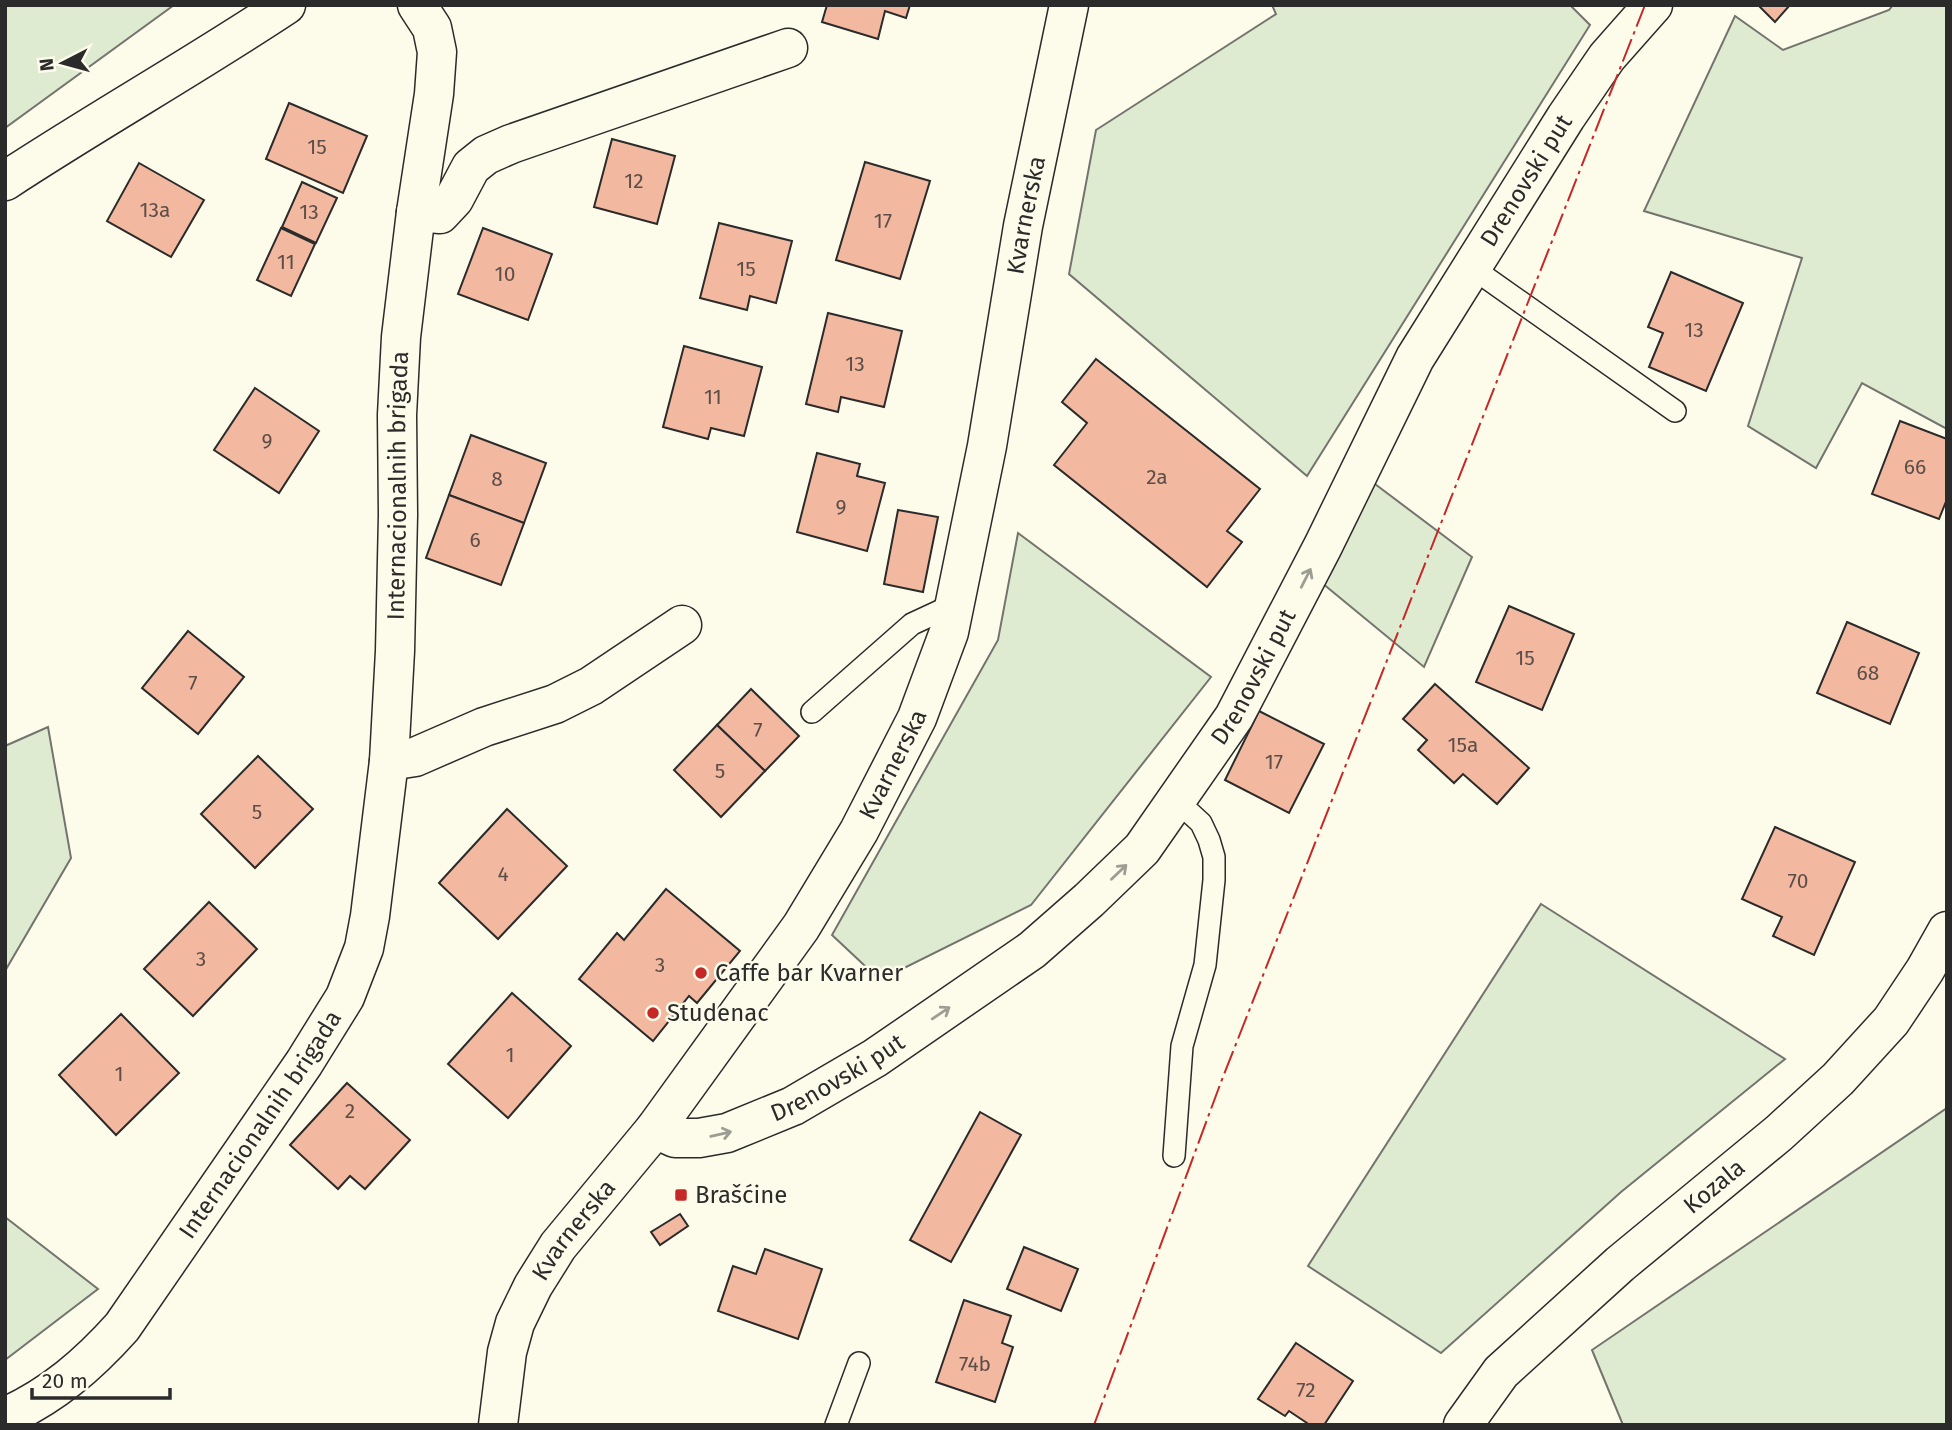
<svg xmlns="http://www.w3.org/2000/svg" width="1952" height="1430" font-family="'Fira Sans',sans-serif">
<rect width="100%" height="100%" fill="#fdfbea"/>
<g fill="#deebd1" stroke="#74746e" stroke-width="2">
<path d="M 5,5 L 174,5 L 5,128 Z"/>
<path d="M 1272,5 L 1570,5 L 1590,25 L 1307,476 L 1069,274 L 1096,130 L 1276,14 Z"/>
<path d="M 1893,5 L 1947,5 L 1947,429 L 1862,383 L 1816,468 L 1748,426 L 1802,258 L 1644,211 L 1735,16 L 1783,50 L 1889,10 Z"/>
<path d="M 1371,481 L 1472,557 L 1424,667 L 1322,583 Z"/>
<path d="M 1018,533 L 1211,677 L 1031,905 L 880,980 L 832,935 L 998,640 Z"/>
<path d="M 48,727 L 71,858 L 5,971 L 5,746 Z"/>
<path d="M 1541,904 L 1785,1059 L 1621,1192 L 1441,1353 L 1308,1266 Z"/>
<path d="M 1947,1108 L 1947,1425 L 1623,1425 L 1592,1350 Z"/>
<path d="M 5,1217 L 98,1289 L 5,1360 Z"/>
</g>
<g fill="#f2b8a0" stroke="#2b2b2b" stroke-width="2">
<path d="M 827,5 L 910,5 L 906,18 L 885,11 L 878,39 L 822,22 Z"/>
<path d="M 1758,5 L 1790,5 L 1775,22 Z"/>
<path d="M 289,103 L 367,136 L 343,193 L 266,159 Z"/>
<path d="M 612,139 L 675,156 L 657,224 L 594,207 Z"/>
<path d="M 865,162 L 930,181 L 900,279 L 836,260 Z"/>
<path d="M 139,163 L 204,200 L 171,257 L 107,221 Z"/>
<path d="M 302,182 L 337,198 L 316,243 L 282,227 Z"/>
<path d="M 719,223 L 792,241 L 776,303 L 750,296 L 747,310 L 700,298 Z"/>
<path d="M 281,228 L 315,244 L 291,296 L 257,280 Z"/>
<path d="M 483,228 L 552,254 L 528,320 L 458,294 Z"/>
<path d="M 1671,272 L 1743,303 L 1706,391 L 1649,367 L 1663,333 L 1648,327 Z"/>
<path d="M 828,313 L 902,331 L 884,407 L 841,397 L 838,412 L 806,404 Z"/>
<path d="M 684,346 L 762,367 L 744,436 L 711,428 L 708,439 L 663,427 Z"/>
<path d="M 1096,359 L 1260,489 L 1227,531 L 1242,542 L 1207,587 L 1054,465 L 1087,423 L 1062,402 Z"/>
<path d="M 255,388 L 319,431 L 279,493 L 214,450 Z"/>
<path d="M 1900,421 L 1947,439 L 1947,499 L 1939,519 L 1872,494 Z"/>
<path d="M 471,435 L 546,463 L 524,523 L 449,495 Z"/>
<path d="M 817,453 L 860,464 L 857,476 L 885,483 L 867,551 L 797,532 Z"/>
<path d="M 449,495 L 524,523 L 501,585 L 426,558 Z"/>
<path d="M 898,510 L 938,517 L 923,592 L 884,584 Z"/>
<path d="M 1509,606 L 1574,634 L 1542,710 L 1476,682 Z"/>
<path d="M 1847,622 L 1919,653 L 1890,724 L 1817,693 Z"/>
<path d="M 188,631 L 244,677 L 198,734 L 142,688 Z"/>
<path d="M 1435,684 L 1529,768 L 1497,804 L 1463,774 L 1454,783 L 1418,750 L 1427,740 L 1403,719 Z"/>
<path d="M 751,689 L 799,736 L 765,771 L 717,725 Z"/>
<path d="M 1259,711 L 1324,744 L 1289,813 L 1225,780 Z"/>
<path d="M 717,725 L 765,771 L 721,817 L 674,770 Z"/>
<path d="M 258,756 L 313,809 L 255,868 L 201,814 Z"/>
<path d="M 507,809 L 567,866 L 498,939 L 439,883 Z"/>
<path d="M 1775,827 L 1855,862 L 1814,955 L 1773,936 L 1782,917 L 1742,899 Z"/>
<path d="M 666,889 L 740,951 L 697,1003 L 689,996 L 653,1041 L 579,979 L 617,933 L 624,940 Z"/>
<path d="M 209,902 L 257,949 L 193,1016 L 144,969 Z"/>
<path d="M 512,993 L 571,1046 L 508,1118 L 448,1064 Z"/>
<path d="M 121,1014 L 179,1073 L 116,1135 L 59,1075 Z"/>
<path d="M 347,1083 L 410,1140 L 365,1189 L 350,1176 L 338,1189 L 290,1145 Z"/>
<path d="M 980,1112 L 1021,1135 L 951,1262 L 910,1240 Z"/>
<path d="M 680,1214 L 688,1226 L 660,1245 L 651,1232 Z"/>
<path d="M 1024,1247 L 1078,1269 L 1061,1311 L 1007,1289 Z"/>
<path d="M 765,1249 L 822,1269 L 798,1339 L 718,1311 L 733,1266 L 756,1274 Z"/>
<path d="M 964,1300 L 1011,1316 L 1002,1343 L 1013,1347 L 995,1402 L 936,1382 Z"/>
<path d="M 1296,1343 L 1353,1381 L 1324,1425 L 1310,1425 L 1289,1411 L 1285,1416 L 1258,1399 Z"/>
</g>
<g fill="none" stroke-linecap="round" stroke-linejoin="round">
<g stroke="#2b2b2b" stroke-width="24">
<g id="service">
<path d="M 1471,267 L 1675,411"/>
<path d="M 812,712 L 912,624 L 955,604"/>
<path d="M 1174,1156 L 1182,1046 L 1205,965 L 1214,880 L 1214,857 L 1209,840 L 1201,823 L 1177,801"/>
<path d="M 836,1425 L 859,1363"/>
</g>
</g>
<g stroke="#2b2b2b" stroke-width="41">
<g id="minor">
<path d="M 5,181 C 98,120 194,66 286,5"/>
<path d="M 416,212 L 440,214 L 454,199 L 471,167 L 486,155 L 511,144 L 788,48"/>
<path d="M 389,761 L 415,757 L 484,727 L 555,704 L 591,686 L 682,625"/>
<path id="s1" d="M 655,1129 L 675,1138 L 699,1138 L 727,1133 L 793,1106 L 875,1058 L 1032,950 L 1089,900 L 1142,849 L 1234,717 L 1323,546 L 1415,358 L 1566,117 L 1607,57 L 1653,5"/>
<path id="s2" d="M 5,1417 C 52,1396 88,1365 122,1327 L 304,1063 L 345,997 L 364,948 L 370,916 L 389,761 L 395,651 L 398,515 L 397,415 L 401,337 L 416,212 L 434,94 L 437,52 L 432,28 L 417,5"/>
<path id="s3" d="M 498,1425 L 507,1352 L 515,1323 L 533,1286 L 558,1246 L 655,1129 L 801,927 L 859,831 L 917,718 L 949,632 L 987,446 L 1023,226 L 1069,5"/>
</g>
</g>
<g stroke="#2b2b2b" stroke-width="41">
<g id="secondary">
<path id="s4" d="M 1463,1425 L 1501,1372 L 1620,1264 L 1779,1133 L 1838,1079 L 1891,1021 L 1925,970 L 1947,931"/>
</g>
</g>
<use href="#service" stroke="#fdfbea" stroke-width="21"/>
<use href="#minor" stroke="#fdfbea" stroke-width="38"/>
<use href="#secondary" stroke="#fdfbea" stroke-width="38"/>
<path stroke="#c62828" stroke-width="2" stroke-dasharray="24 5 3.5 5" stroke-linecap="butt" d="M 1094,1425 L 1221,1082 L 1645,5"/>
</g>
<defs><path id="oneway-shaft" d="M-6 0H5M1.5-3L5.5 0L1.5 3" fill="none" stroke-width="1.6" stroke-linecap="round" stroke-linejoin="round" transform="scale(1.75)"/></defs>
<g stroke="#9e9d94">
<use href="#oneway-shaft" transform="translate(1306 578) rotate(-63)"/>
<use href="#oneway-shaft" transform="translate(1119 872) rotate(-44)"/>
<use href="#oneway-shaft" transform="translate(941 1013) rotate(-34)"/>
<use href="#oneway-shaft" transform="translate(721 1134) rotate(-13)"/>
</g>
<g fill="#c62828" stroke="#fdfbea" stroke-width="2.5">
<circle cx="701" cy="973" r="7"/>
<circle cx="653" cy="1013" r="7"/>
<rect x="674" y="1188" width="14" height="14" rx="3.5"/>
</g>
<g text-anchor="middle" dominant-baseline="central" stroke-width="5" stroke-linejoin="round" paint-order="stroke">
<g font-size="21" fill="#5d4e48">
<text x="317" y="147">15</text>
<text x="634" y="181">12</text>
<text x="155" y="210">13a</text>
<text x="309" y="212">13</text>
<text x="883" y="221">17</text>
<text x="286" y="262">11</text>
<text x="746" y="269">15</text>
<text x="505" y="274">10</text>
<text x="1694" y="330">13</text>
<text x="855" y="364">13</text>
<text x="713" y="397">11</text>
<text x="267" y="441">9</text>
<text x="1915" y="467">66</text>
<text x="1157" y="477">2a</text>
<text x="497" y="479">8</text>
<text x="841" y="507">9</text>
<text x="475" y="540">6</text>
<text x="1525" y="658">15</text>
<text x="1868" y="673">68</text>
<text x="193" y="683">7</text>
<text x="758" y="730">7</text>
<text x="1463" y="745">15a</text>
<text x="1274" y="762">17</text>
<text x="720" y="771">5</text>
<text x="257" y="812">5</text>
<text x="503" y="874">4</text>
<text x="1798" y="881">70</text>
<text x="201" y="959">3</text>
<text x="660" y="965">3</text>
<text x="510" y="1055">1</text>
<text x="119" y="1074">1</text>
<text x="350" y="1111">2</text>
<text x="975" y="1364">74b</text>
<text x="1306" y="1390">72</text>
</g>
<g font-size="24" fill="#2b2b2b" stroke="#fdfbea">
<text stroke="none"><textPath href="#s1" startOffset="1353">Drenovski put</textPath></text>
<text stroke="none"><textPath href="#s3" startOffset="1348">Kvarnerska</textPath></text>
<text stroke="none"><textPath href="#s2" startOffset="1064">Internacionalnih brigada</textPath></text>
<text stroke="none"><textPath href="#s1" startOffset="786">Drenovski put</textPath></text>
<text stroke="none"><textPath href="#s3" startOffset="780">Kvarnerska</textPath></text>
<text stroke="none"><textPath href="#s1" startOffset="198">Drenovski put</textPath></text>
<text stroke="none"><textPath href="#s2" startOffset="394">Internacionalnih brigada</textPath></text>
<text stroke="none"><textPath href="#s4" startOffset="348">Kozala</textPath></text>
<text stroke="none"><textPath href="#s3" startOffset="214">Kvarnerska</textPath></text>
</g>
<g font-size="24" fill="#2b2b2b" stroke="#fdfbea" text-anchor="start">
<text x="715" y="973">Caffe bar Kvarner</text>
<text x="667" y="1013">Studenac</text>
<text x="695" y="1195">Brašćine</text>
</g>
</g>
<rect width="1952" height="1430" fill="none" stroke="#2b2b2b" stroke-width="14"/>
<g transform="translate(63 63) rotate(264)" stroke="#fdfbea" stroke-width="5" paint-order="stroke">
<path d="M0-5L12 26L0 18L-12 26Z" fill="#2b2b2b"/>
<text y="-10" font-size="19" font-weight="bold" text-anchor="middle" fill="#2b2b2b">N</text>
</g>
<path d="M32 1388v10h138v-10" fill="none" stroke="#2b2b2b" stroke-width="3.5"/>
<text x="42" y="1388" font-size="21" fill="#2b2b2b" stroke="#fdfbea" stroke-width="5" paint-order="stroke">20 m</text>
</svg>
